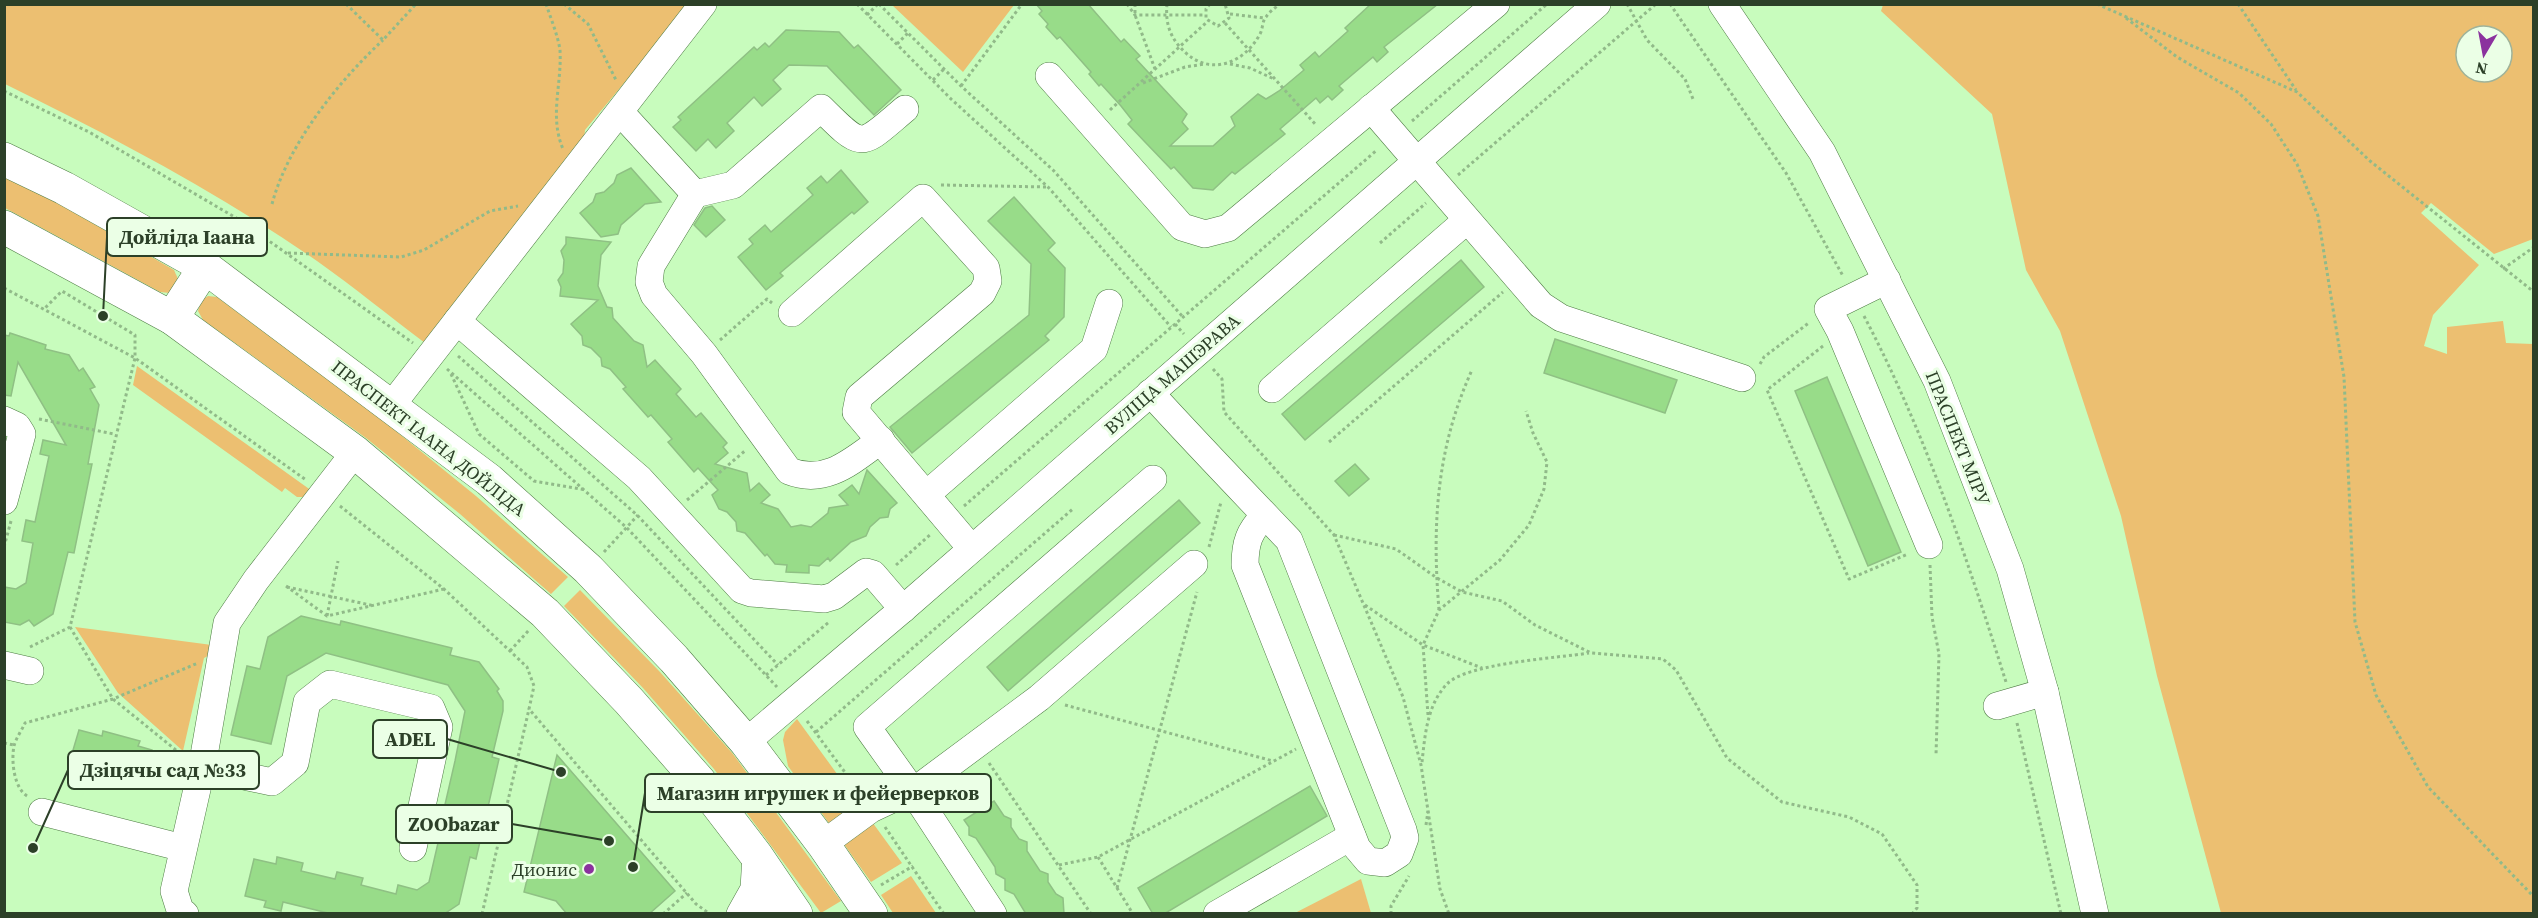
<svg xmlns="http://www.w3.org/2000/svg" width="2538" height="918" font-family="'Source Serif 4',serif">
<rect width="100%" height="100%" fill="#c8fcbd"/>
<g fill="#ecbf71" fill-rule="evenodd">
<path d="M 4,5 L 689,5 L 585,130 L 583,148 L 425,343 C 389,316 354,287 317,261 C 219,193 111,136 5,84 Z"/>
<path d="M 892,5 L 1014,5 L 963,72 Z"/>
<path d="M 1883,5 L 2533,5 L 2533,239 L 2494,254 L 2431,203 L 2421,213 L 2479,265 L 2433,315 L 2424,346 L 2447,354 L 2447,327 L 2503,321 L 2506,343 L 2533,344 L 2533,913 L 2221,913 L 2157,676 L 2121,516 L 2060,331 L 2026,270 L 1992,114 L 1881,11 ZM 2466,36 L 2502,36 L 2502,72 L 2466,72 Z"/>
<path d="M 4,177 L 56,202 L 174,270 L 178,279 L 170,293 L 160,292 L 5,208 Z"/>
<path d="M 208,296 L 217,297 L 381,419 L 476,496 L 568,577 L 551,594 L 460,514 L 366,438 L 203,320 L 198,311 L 201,301 Z"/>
<path d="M 137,366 L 312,491 L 306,497 L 297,497 L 285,488 L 282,492 L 133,385 Z"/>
<path d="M 580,590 L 660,672 L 733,754 L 841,901 L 821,913 L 714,769 L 643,688 L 564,606 Z"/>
<path d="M 75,627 L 212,645 L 210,655 L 204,658 L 183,751 L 118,693 Z"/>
<path d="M 797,719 L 902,863 L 871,882 L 788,766 L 783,740 L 785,732 Z"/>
<path d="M 911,876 L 936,913 L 893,913 L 881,895 Z"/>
<path d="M 1361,879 L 1371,913 L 1295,913 Z"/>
</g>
<g fill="#98dc89" stroke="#8fc084" stroke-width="1.5">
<path d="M 1036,4 L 1088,4 L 1121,42 L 1124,39 L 1140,56 L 1136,59 L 1187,114 L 1182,122 L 1188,129 L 1170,146 L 1213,146 L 1235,126 L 1231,117 L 1258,94 L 1266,99 L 1279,91 L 1304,70 L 1300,65 L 1315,52 L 1319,57 L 1348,31 L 1345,28 L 1371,4 L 1438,4 L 1384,47 L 1388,52 L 1377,62 L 1373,57 L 1339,86 L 1343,90 L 1332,100 L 1328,96 L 1320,103 L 1316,98 L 1280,129 L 1285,134 L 1235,174 L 1232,172 L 1213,190 L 1193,188 L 1174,167 L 1171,169 L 1145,142 L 1128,124 L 1132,120 L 1121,106 L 1101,84 L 1099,86 L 1089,74 L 1091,72 L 1060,37 L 1057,39 L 1046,27 L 1048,24 L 1039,14 L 1042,11 Z"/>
<path d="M 786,30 L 839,32 L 854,48 L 858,45 L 901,90 L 874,115 L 827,66 L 789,65 L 773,80 L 781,89 L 762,106 L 754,97 L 727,123 L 734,131 L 716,148 L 708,139 L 696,151 L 673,127 L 681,120 L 678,117 L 754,47 L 757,50 L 765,43 L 769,47 Z"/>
<path d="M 631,168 L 661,202 L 645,204 L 621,225 L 618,234 L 601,237 L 580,213 L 593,202 L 596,194 L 604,192 L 614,183 L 617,175 Z"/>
<path d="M 841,170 L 868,202 L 854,214 L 852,212 L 780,273 L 783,276 L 766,290 L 738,257 L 753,244 L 749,239 L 765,225 L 771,232 L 813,195 L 807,188 L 821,176 L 827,183 Z"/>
<path d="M 1014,197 L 1055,243 L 1048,250 L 1065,268 L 1064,317 L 1045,336 L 1049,340 L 912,453 L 890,427 L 1029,315 L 1031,264 L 988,221 Z"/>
<path d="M 712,206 L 725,220 L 706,237 L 694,225 L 705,208 Z"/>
<path d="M 566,237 L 611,242 L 601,255 L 598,286 L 607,307 L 612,308 L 613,318 L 634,341 L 643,345 L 647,367 L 655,360 L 681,389 L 676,394 L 696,417 L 701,413 L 727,443 L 723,447 L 728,453 L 715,464 L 747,473 L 750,491 L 759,483 L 770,495 L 761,503 L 778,509 L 791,527 L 801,525 L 811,527 L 828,513 L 829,508 L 848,505 L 839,495 L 852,485 L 859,494 L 867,470 L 897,503 L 890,509 L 888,517 L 880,518 L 870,527 L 866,536 L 851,542 L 830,561 L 828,558 L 819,566 L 809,565 L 809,573 L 786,572 L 787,565 L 775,564 L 767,554 L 765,556 L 745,533 L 737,531 L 736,522 L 727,512 L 719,509 L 712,495 L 718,490 L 698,468 L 694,472 L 668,442 L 672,439 L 651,415 L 648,417 L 623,389 L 626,387 L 610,369 L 602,366 L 601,358 L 591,348 L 583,345 L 582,336 L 571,324 L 598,300 L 560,296 L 561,287 L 558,280 L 563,273 L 564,260 L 561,251 L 566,244 Z"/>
<path d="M 1461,260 L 1484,287 L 1305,440 L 1282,414 Z"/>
<path d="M 10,333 L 46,345 L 45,349 L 69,355 L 79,371 L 83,368 L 95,387 L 90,389 L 99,405 L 88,464 L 92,464 L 74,553 L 68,552 L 53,614 L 34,626 L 29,620 L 20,625 L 4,622 L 4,587 L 16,589 L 26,583 L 33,543 L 22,541 L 26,520 L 35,522 L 49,456 L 40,454 L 43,440 L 66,445 L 18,362 L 11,396 L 4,395 L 4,335 L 9,336 Z"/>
<path d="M 1555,339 L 1677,380 L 1665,413 L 1544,373 Z"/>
<path d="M 1827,377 L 1901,552 L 1868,566 L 1795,391 Z"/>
<path d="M 1355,464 L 1369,479 L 1349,496 L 1335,481 Z"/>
<path d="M 1179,500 L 1200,523 L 1008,691 L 987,667 Z"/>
<path d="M 301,616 L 340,625 L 341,621 L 452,648 L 450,655 L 479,662 L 499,689 L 497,691 L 503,701 L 503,711 L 492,757 L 499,759 L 476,859 L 470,857 L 459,904 L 444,914 L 332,914 L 283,902 L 281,911 L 264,907 L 266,901 L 245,896 L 254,859 L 276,864 L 277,857 L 303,863 L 301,871 L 335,879 L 337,872 L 363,878 L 361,885 L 396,894 L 398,885 L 417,890 L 429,882 L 438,843 L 431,841 L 435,821 L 441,822 L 455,761 L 465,711 L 448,685 L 326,653 L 287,676 L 271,744 L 231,735 L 247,666 L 260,669 L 268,637 Z"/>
<path d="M 79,730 L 102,736 L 103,731 L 140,741 L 138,746 L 152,750 L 142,788 L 68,767 Z"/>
<path d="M 557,755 L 675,891 L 649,914 L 567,914 L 556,901 L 524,892 Z"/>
<path d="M 1310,786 L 1327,816 L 1164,914 L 1153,914 L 1138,888 Z"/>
<path d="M 994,801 L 1004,816 L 1011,819 L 1011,827 L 1019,839 L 1027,842 L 1027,851 L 1040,871 L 1048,874 L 1048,882 L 1056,894 L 1063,898 L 1064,914 L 1026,914 L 1014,894 L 1005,890 L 1005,879 L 996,874 L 995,867 L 976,838 L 969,835 L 969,827 L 964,820 Z"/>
</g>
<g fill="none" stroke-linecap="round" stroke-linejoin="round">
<g stroke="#4d7b43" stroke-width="28">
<g id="minor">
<path d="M 1722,4 L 1822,152 L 1937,381 L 2010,569 L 2045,692 L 2095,914"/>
<path d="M 1049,76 L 1182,227 L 1205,234 L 1228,228 L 1496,4"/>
<path d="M 1371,108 L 1541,305 L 1561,318 L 1742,378"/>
<path d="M 621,113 L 695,194"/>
<path d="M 1887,280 L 1828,309 L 1840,331 L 1929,545"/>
<path d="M 792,313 L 923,198 L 986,268 L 988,281 L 982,293 L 859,397 L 856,412 L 971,548"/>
<path d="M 457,321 L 639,478 L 742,590 L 751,593 L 824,599 L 834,596 L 866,572 L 873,574 L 903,609"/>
<path d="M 1272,389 L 1467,220"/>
<path d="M 1150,393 L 1155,398 C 1199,446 1244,493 1289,540 L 1403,830 L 1405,838 L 1399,854 L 1385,863 L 1368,861 L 1357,848 L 1245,565 C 1245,543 1249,531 1265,515"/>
<path d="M 391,406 L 703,4"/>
<path d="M 4,420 L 17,426 L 22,434 L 4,501"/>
<path d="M 881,440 C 853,460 826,486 789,471 L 704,354 L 654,295 L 649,282 L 651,266 L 695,194 L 733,185 L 821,108 C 864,151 860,147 905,109"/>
<path d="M 355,452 L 256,580 L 227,623 L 202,767 L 272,782 L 295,763 L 307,702 L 330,684 L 431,708 L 439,727 L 413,848"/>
<path d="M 927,494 L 1094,349 L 1109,303"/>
<path d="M 4,665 L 30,671"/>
<path d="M 1997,706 L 2045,692"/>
<path d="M 746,742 L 903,609 L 1597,4"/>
<path d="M 42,812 L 183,848"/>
<path d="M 823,844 L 871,809 L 922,785 L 1039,698 L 1194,564"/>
<path d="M 185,914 L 180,910 L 174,891 L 202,767"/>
<path d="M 740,914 L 754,889 L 756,855"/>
<path d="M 743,914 L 769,909 L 788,914"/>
<path d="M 993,914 L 912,790 L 867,727 L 1153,479"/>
<path d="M 1217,914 L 1352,836"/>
</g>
</g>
<g stroke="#4d7b43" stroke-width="34">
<g id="major">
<path d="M 4,159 L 64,188 L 205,267 L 489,480 L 588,569 L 674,659 L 746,742 L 823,844 L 871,914"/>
<path d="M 4,227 L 172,318 L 355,452 L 545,613 L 629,701 L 700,782 L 756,855 L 796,914"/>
<path d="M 172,318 L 205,267"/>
</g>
</g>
<g stroke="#91ba89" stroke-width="3" stroke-dasharray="3 3" stroke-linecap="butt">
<path d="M 346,4 L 383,40 L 416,4"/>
<path d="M 546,4 C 551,19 558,36 560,50 C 562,85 549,116 563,149"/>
<path d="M 564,4 L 588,24 L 616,80"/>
<path d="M 857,4 L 951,99 L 1048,187 L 1171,327"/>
<path d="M 879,4 L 961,86 L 1053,170 L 1183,317"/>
<path d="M 1127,4 L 1135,15 L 1205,15"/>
<path d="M 1135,4 L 1135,15 L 1155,69"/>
<path d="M 1167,4 C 1165,25 1171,40 1187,54 C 1213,76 1245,62 1260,34 C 1263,29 1262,21 1266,17 C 1269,12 1275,8 1280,4"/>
<path d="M 1210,4 L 1206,9 L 1206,19 L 1218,26 L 1229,18 L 1225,4"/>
<path d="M 1627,4 L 1647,40 L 1685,79 L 1693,99"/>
<path d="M 1670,4 L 1786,173 L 1843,276"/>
<path d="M 2097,4 L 2297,92 L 2370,161 L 2534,292"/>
<path d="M 2238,4 L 2296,90"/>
<path d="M 1230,14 L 1264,18"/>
<path d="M 867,15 L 878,4"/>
<path d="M 2126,18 L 2177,57 L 2239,93 L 2271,124 L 2297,164 L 2318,216 L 2344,377 L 2355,622 L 2376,695 L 2428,787 L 2534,897"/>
<path d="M 1225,23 L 1316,125"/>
<path d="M 897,44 L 908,33"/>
<path d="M 1230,64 L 1250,68 L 1274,79"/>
<path d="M 933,80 L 944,69"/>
<path d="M 1143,83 L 1185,67 L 1205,64"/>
<path d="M 961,86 L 1022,4"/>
<path d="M 4,91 L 89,132 L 238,219 L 413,343"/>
<path d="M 1110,110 L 1208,21"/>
<path d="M 1412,121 L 1547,4"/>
<path d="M 1458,175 L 1656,4"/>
<path d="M 941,185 L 1048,187"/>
<path d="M 272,204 C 288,144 338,82 383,40"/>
<path d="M 1380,243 L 1426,203"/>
<path d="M 288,253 L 401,257 L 424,250 L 490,211 L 518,206"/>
<path d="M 2503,269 L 2534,247"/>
<path d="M 4,288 L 135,358 L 306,480"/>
<path d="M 1864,316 C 1925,432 1967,558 2006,682"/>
<path d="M 1175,324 L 1184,334"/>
<path d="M 720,340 L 767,299 L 772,303"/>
<path d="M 1823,346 L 1767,390 L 1849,579 L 1908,554"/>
<path d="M 458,356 L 638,516 L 778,665"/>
<path d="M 1760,364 L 1764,357 L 1810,322"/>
<path d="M 447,369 L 627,528 L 777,687"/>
<path d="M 1213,369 L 1222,379 L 1224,412 L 1334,535 L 1403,697 L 1421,765 L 1440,889 L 1449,914"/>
<path d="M 451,374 L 479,434 L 534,481 L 586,490"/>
<path d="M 39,419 L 114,434"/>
<path d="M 1329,442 L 1503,292"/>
<path d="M 687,500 L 746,450"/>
<path d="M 340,506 L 444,589 L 527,667 L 534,686 L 529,709 L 696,904 L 710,914"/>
<path d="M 964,506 L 1377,150"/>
<path d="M 1334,535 L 1396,549 L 1437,578 L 1462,592 L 1502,601 L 1535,625 L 1591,653 L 1663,659 L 1676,670 L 1727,758 L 1782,802 L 1849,817 L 1882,834 L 1917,885 L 1917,908 L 1912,914"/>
<path d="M 4,547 L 11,521"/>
<path d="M 1209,547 L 1221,502"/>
<path d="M 604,552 L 638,515"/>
<path d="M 896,565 L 931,534"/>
<path d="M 1930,565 L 1932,617 L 1939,654 L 1936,755"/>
<path d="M 286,586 L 327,616 L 444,589"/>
<path d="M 287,587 L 375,606"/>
<path d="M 1365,605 L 1423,645 L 1482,668"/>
<path d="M 1439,610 C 1432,526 1436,449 1472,370"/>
<path d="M 327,616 L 338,561"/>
<path d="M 70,627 L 113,699 L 182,755"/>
<path d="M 30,647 L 70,627 L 135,358 L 135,335 L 62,291 L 44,309"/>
<path d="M 510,651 L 529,630"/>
<path d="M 766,675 L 829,622"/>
<path d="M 1065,705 L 1273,761"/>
<path d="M 1428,715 L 1423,645 L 1439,610 L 1500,560 L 1529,525 L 1544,489 L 1547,462 L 1533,433 L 1526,411"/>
<path d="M 807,721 L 858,790"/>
<path d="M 2017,723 L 2061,914"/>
<path d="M 816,732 L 1074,508"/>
<path d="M 4,743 L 14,745"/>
<path d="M 1422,762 C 1425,735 1427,705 1447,684 C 1467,663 1558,658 1589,653"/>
<path d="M 989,763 L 1091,914"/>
<path d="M 27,796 C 14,788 11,761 14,746 C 16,738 22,730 25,723 L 113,699 L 198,663"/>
<path d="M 1426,825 L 1428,811"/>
<path d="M 885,827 L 944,914"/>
<path d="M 1098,857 L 1133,914"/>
<path d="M 1059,865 L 1098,857 L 1296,749"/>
<path d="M 881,885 L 913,866"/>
<path d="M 1117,888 L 1197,592"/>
<path d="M 482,914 L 529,709"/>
<path d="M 663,914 L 687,893"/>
<path d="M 1391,914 L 1391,906 L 1409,876"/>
</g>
<use href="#minor" stroke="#fff" stroke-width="27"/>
<use href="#major" stroke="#fff" stroke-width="33"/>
</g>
<circle fill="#8b329e" stroke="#ebffe6" stroke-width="2" cx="589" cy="869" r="6"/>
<g text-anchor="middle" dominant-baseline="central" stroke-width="6" stroke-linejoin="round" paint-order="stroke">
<g font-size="18" fill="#2c4028" stroke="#ebffe6">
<text transform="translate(1172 374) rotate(-41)">ВУЛІЦА МАШЭРАВА</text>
<text transform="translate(429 438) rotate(38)">ПРАСПЕКТ ІААНА ДОЙЛІДА</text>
<text transform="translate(1958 438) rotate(68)">ПРАСПЕКТ МІРУ</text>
</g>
<g font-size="18" fill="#2c4028" stroke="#ebffe6" text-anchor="end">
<text x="577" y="869">Дионис</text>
</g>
</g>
<path fill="none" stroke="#2c4028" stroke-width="2" d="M103 316L107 237M561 772L447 739M33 848L68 770M633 867L645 793M609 841L512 824"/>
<g fill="#2c4028" stroke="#ebffe6" stroke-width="2">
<circle cx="103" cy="316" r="6"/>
<circle cx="561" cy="772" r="6"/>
<circle cx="33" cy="848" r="6"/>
<circle cx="633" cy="867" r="6"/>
<circle cx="609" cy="841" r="6"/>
</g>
<g fill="#ebffe6" stroke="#2c4028" stroke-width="2">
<rect x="107" y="218" width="160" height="38" rx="6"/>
<rect x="373" y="720" width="74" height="38" rx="6"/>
<rect x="68" y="751" width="191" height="38" rx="6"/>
<rect x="645" y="774" width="346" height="38" rx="6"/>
<rect x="396" y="805" width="116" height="38" rx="6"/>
</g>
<g font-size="20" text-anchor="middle" font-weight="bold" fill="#2c4028">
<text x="187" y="244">Дойліда Іаана</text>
<text x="410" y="746">ADEL</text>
<text x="163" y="777">Дзіцячы сад №33</text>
<text x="818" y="800">Магазин игрушек и фейерверков</text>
<text x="454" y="831">ZOObazar</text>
</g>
<rect width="2538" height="918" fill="none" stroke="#2c4028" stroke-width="12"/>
<g transform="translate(2484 54) rotate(190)"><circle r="28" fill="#ebffe6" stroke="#9fb39a" stroke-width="1.5"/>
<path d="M0-4.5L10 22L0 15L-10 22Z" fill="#8b329e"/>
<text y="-9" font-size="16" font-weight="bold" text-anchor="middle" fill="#2c4028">N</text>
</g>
</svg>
